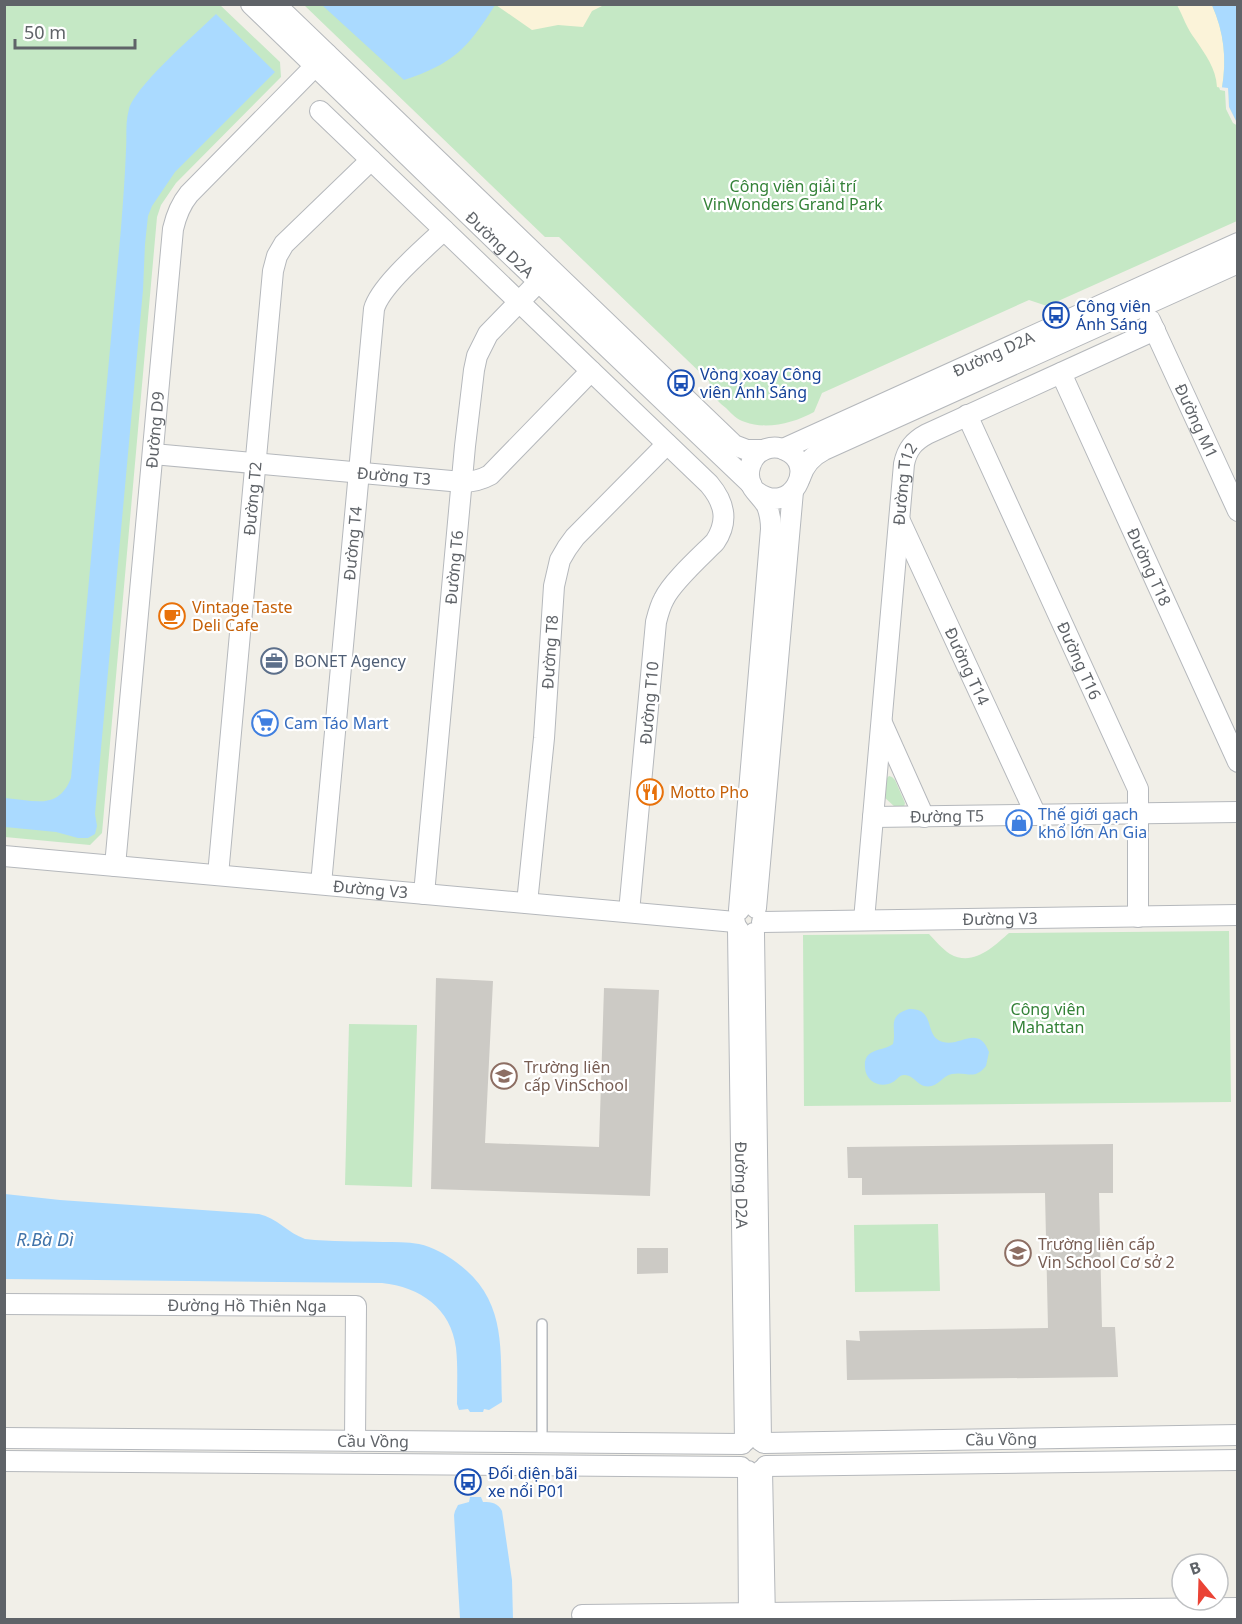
<svg xmlns="http://www.w3.org/2000/svg" width="1242" height="1624" font-family="'Noto Sans',sans-serif">
<rect width="100%" height="100%" fill="#f1efe8"/>
<g fill="#c5e8c5">
<path d="M 4,5 L 220,5 L 280,62 L 281,77 L 176,183 L 161,205 L 157,217 L 102,833 L 90,845 L 5,837 Z"/>
<path d="M 304,5 L 1237,5 L 1237,221 L 1047,306 L 1029,300 L 822,393 L 814,412 C 794,423 767,430 745,422 C 737,420 732,414 726,408 C 714,398 713,397 709,381 L 559,237 L 545,237 Z"/>
<path d="M 889,776 L 892,777 L 895,780 L 905,803 L 904,807 L 895,807 L 884,797 L 885,780 Z"/>
<path d="M 1229,931 L 1231,1102 L 804,1106 L 803,935 L 929,934 C 935,940 942,949 950,954 C 973,967 993,947 1009,933 Z"/>
<path d="M 349,1024 L 417,1025 L 412,1187 L 345,1185 Z"/>
<path d="M 938,1224 L 940,1291 L 855,1292 L 854,1225 Z"/>
</g>
<g fill="#fbf3d9">
<path d="M 496,5 L 604,5 L 592,11 L 583,27 L 558,25 L 532,30 Z"/>
<path d="M 1177,5 L 1212,5 C 1224,32 1227,59 1222,88 L 1217,87 C 1216,68 1205,54 1195,39 C 1187,29 1183,16 1177,5 Z"/>
</g>
<g fill="#aadaff">
<path d="M 322,5 L 495,5 C 468,48 453,64 404,80 Z"/>
<path d="M 1212,5 L 1237,5 L 1237,123 L 1229,107 L 1228,88 L 1222,88 C 1227,59 1224,32 1212,5 Z"/>
<path d="M 216,14 L 275,72 L 175,172 L 152,206 L 148,216 L 145,244 L 143,290 L 95,814 L 97,826 L 95,834 L 88,838 L 78,838 L 56,832 L 5,827 L 5,798 C 34,800 58,811 71,778 L 121,228 C 123,202 125,176 126,150 C 127,136 125,123 129,109 C 137,84 196,34 216,14 Z"/>
<path d="M 909,1009 C 937,1008 923,1037 943,1042 C 961,1047 978,1024 989,1052 L 986,1066 C 974,1081 967,1071 952,1074 C 941,1076 938,1089 924,1086 C 917,1084 912,1074 904,1075 C 899,1075 897,1080 893,1082 C 881,1089 866,1082 865,1068 C 863,1047 883,1052 893,1044 C 897,1028 886,1016 909,1009 Z"/>
<path d="M 5,1194 L 60,1200 L 259,1214 C 277,1218 288,1233 305,1239 C 331,1242 357,1241 383,1242 C 395,1242 407,1242 419,1244 C 433,1247 445,1254 456,1262 C 507,1299 500,1347 502,1402 L 489,1410 L 484,1409 L 483,1412 L 470,1412 L 468,1409 L 459,1410 L 457,1404 C 457,1386 458,1366 456,1348 C 451,1308 420,1287 382,1283 L 5,1279 Z"/>
<path d="M 470,1497 L 481,1497 L 483,1502 C 492,1502 498,1503 502,1511 L 512,1580 L 513,1619 L 460,1619 L 454,1515 L 455,1511 L 458,1505 L 469,1502 Z"/>
</g>
<path fill="#f1efe8" d="M 1219,87 L 1228,88 L 1229,107 L 1237,123 L 1238,126 L 1233,123 L 1226,109 L 1225,91 L 1220,90 Z"/>
<g fill="#cccac5">
<path d="M 436,978 L 493,981 L 485,1143 L 599,1147 L 604,988 L 659,990 L 650,1196 L 431,1189 Z"/>
<path d="M 1113,1144 L 1113,1193 L 1099,1193 L 1102,1327 L 1115,1327 L 1118,1377 L 847,1380 L 846,1340 L 860,1341 L 859,1331 L 1048,1328 L 1045,1193 L 862,1195 L 862,1178 L 848,1178 L 847,1147 Z"/>
<path d="M 637,1248 L 668,1248 L 668,1273 L 637,1274 Z"/>
</g>
<g fill="none" stroke-linecap="round" stroke-linejoin="round">
<g stroke="#b5b8bc" stroke-width="12">
<path id="lane" d="M 542,1443 L 542,1324"/>
</g>
<g stroke="#b5b8bc" stroke-width="22">
<g id="street">
<path id="s1" d="M 251,4 L 496,241 L 751,484"/>
<path d="M 275,4 L 734,445 L 747,450 L 763,450"/>
<path d="M 320,111 L 709,484 C 725,503 729,521 715,542 C 700,557 672,582 664,599 C 660,606 658,614 656,622 L 629,912"/>
<path id="s2" d="M 1150,320 L 1238,511"/>
<path id="s3" d="M 1061,373 L 1238,762"/>
<path id="s4" d="M 967,415 L 1138,789 L 1138,917"/>
<path id="s5" d="M 783,449 L 1238,243"/>
<path id="s6" d="M 153,454 L 462,482 C 472,482 481,480 490,475 L 591,371"/>
<path d="M 800,478 C 804,465 812,456 824,450 L 1238,263"/>
<path id="s7" d="M 900,521 L 1036,815"/>
<path d="M 882,723 L 924,817"/>
<path id="s8" d="M 873,817 L 1238,812"/>
<path id="s9" d="M 4,856 L 735,922"/>
<path id="s10" d="M 115,866 L 173,229 C 176,216 180,205 189,194 L 327,54"/>
<path id="s11" d="M 218,875 L 273,271 L 277,256 L 284,244 L 371,160"/>
<path id="s12" d="M 321,884 L 374,309 C 380,286 425,248 444,230"/>
<path id="s13" d="M 424,894 L 465,446 L 474,370 L 477,356 L 488,334 L 548,272"/>
<path id="s14" d="M 527,903 L 544,738 L 554,586 L 560,560 L 567,548 L 575,537 L 667,444"/>
<path d="M 756,908 L 793,491"/>
<path d="M 739,910 L 771,529 C 771,521 770,514 767,506 C 763,499 757,494 753,488 C 744,474 751,454 766,449 C 772,447 779,447 785,450 C 819,464 791,517 757,492"/>
<path id="s15" d="M 864,920 L 904,464 C 907,449 914,441 927,434 L 1155,330"/>
<path id="s16" d="M 762,922 L 1238,915"/>
<path id="s17" d="M 738,929 L 745,1441"/>
<path d="M 754,933 L 761,1441"/>
<path id="s18" d="M 4,1304 L 356,1306 L 355,1441"/>
<path id="s19" d="M 4,1438 L 742,1444"/>
<path id="s20" d="M 764,1443 L 1238,1435"/>
<path d="M 4,1461 L 741,1467"/>
<path d="M 766,1466 L 1238,1460"/>
<path d="M 762,1470 L 765,1620"/>
<path d="M 748,1471 L 749,1620"/>
<path d="M 582,1615 L 1238,1608"/>
</g>
</g>
<use href="#lane" stroke="#fff" stroke-width="9"/>
<use href="#street" stroke="#fff" stroke-width="20"/>
</g>
<defs>
<g id="bus-ring" transform="scale(1.35)"><circle r="9.5" fill="#fff" stroke="#1a4fb4" stroke-width="1.5"/><path d="M-5-6H5V4H4V6H2V4H-2V6H-4V4H-5ZM-3.5-4V0h7V-4ZM-3.5 1.2v1.5H-2V1.2ZM2 1.2v1.5H3.5V1.2Z" fill="#1a4fb4"/></g>
<g id="cafe-ring" transform="scale(1.35)"><circle r="9.5" fill="#fff" stroke="#e8710a" stroke-width="1.5"/><path d="M-5.5-4.5H6V0H3Q3 3.5 0 3.5H-2.5Q-5.5 3.5-5.5 0ZM3-3.2v2h1.7v-2ZM-6 4.5H4V6H-6Z" fill="#e8710a"/></g>
<g id="office-ring" transform="scale(1.35)"><circle r="9.5" fill="#fff" stroke="#5c6f8a" stroke-width="1.5"/><path d="M-6-3h4V-5.5h4V-3h4V5H-6ZM-1-4.5V-3h2v-1.5ZM-6 0V1H6V0Z" fill="#5c6f8a"/></g>
<g id="supermarket-ring" transform="scale(1.35)"><circle r="9.5" fill="#fff" stroke="#3f7fe0" stroke-width="1.5"/><path d="M-6-5.5h2.5l.6 2H6L4.5 2H-2.5L-4.4-4H-6ZM-1.5 3.2a1.3 1.3 0 1 0 .1 0ZM3 3.2a1.3 1.3 0 1 0 .1 0Z" fill="#3f7fe0"/></g>
<g id="restaurant-ring" transform="scale(1.35)"><circle r="9.5" fill="#fff" stroke="#e8710a" stroke-width="1.5"/><path d="M-5-6h1v4h1v-4h1v4h1v-4h1v5L-1.5 .5V6h-2V.5L-5-1ZM5-6V6H3V1.5H1.5Q1.5-4 5-6Z" fill="#e8710a"/></g>
<g id="shop-ring" transform="scale(1.35)"><circle r="9.5" fill="#fff" stroke="#3f7fe0" stroke-width="1.5"/><path d="M-5-2.5h2.3a2.7 3.5 0 0 1 5.4 0H5L5.5 6h-11ZM-1.5-2.5h3a1.5 2.3 0 0 0-3 0Z" fill="#3f7fe0"/></g>
<g id="school-ring" transform="scale(1.35)"><circle r="9.5" fill="#fff" stroke="#8d6e63" stroke-width="1.5"/><path d="M0-5L7-2L0 1L-7-2ZM-4 1L0 2.5L4 1V4Q0 6-4 4Z" fill="#8d6e63"/></g>
</defs>
<g fill-rule="evenodd">
<use href="#bus-ring" x="1056" y="315"/>
<use href="#bus-ring" x="681" y="383"/>
<use href="#cafe-ring" x="172" y="616"/>
<use href="#office-ring" x="274" y="661"/>
<use href="#supermarket-ring" x="265" y="723"/>
<use href="#restaurant-ring" x="650" y="792"/>
<use href="#shop-ring" x="1019" y="823"/>
<use href="#school-ring" x="504" y="1076"/>
<use href="#school-ring" x="1018" y="1253"/>
<use href="#bus-ring" x="468" y="1482"/>
</g>
<g text-anchor="middle" dominant-baseline="central" stroke-width="4.5" stroke-linejoin="round" paint-order="stroke">
<g font-size="16" fill="#348238" stroke="#fff">
<text x="793" y="186">Công viên giải trí<tspan x="793" dy="18">VinWonders Grand Park</tspan></text>
<text x="1048" y="1009">Công viên<tspan x="1048" dy="18">Mahattan</tspan></text>
</g>
<g font-size="16" fill="#5f6368" stroke="#fff">
<text stroke="none"><textPath href="#s1" startOffset="346">Đường D2A</textPath></text>
<text stroke="none"><textPath href="#s5" startOffset="231">Đường D2A</textPath></text>
<text stroke="none"><textPath href="#s2" startOffset="111">Đường M1</textPath></text>
<text stroke="none"><textPath href="#s10" startOffset="438">Đường D9</textPath></text>
<text stroke="none"><textPath href="#s6" startOffset="242">Đường T3</textPath></text>
<text stroke="none"><textPath href="#s15" startOffset="438">Đường T12</textPath></text>
<text stroke="none"><textPath href="#s11" startOffset="378">Đường T2</textPath></text>
<text stroke="none"><textPath href="#s12" startOffset="342">Đường T4</textPath></text>
<text stroke="none"><textPath href="#s3" startOffset="213">Đường T18</textPath></text>
<text stroke="none"><textPath href="#s13" startOffset="328">Đường T6</textPath></text>
<text stroke="none"><textPath href="#s14" startOffset="252">Đường T8</textPath></text>
<text stroke="none"><textPath href="#s4" startOffset="270">Đường T16</textPath></text>
<text stroke="none"><textPath href="#s7" startOffset="160">Đường T14</textPath></text>
<text transform="translate(649 703) rotate(-85)">Đường T10</text>
<text stroke="none"><textPath href="#s8" startOffset="74">Đường T5</textPath></text>
<text stroke="none"><textPath href="#s9" startOffset="368">Đường V3</textPath></text>
<text stroke="none"><textPath href="#s16" startOffset="238">Đường V3</textPath></text>
<text stroke="none"><textPath href="#s17" startOffset="256">Đường D2A</textPath></text>
<text stroke="none"><textPath href="#s18" startOffset="243">Đường Hồ Thiên Nga</textPath></text>
<text stroke="none"><textPath href="#s20" startOffset="237">Cầu Vồng</textPath></text>
<text stroke="none"><textPath href="#s19" startOffset="369">Cầu Vồng</textPath></text>
</g>
<g font-size="16" fill="#164399" stroke="#fff" text-anchor="start">
<text x="1076" y="306">Công viên<tspan x="1076" dy="18">Ánh Sáng</tspan></text>
<text x="700" y="374">Vòng xoay Công<tspan x="700" dy="18">viên Ánh Sáng</tspan></text>
<text x="488" y="1473">Đối diện bãi<tspan x="488" dy="18">xe nổi P01</tspan></text>
</g>
<g font-size="16" fill="#c56008" stroke="#fff" text-anchor="start">
<text x="192" y="607">Vintage Taste<tspan x="192" dy="18">Deli Cafe</tspan></text>
<text x="670" y="792">Motto Pho</text>
</g>
<g font-size="16" fill="#4e5e75" stroke="#fff" text-anchor="start">
<text x="294" y="661">BONET Agency</text>
</g>
<g font-size="16" fill="#366cbe" stroke="#fff" text-anchor="start">
<text x="284" y="723">Cam Táo Mart</text>
<text x="1038" y="814">Thế giới gạch<tspan x="1038" dy="18">khổ lớn An Gia</tspan></text>
</g>
<g font-size="16" fill="#785e54" stroke="#fff" text-anchor="start">
<text x="524" y="1067">Trường liên<tspan x="524" dy="18">cấp VinSchool</tspan></text>
<text x="1038" y="1244">Trường liên cấp<tspan x="1038" dy="18">Vin School Cơ sở 2</tspan></text>
</g>
<g font-size="18" font-style="italic" fill="#4174aa" stroke="#fff">
<text x="45" y="1239">R.Bà Dì</text>
</g>
</g>
<rect width="1242" height="1624" fill="none" stroke="#5f6368" stroke-width="12"/>
<g transform="translate(1200 1582) rotate(341)"><circle r="28" fill="#ffffff" stroke="#bfc1c3" stroke-width="1.5"/>
<path d="M0-4.5L10 22L0 15L-10 22Z" fill="#ea4335"/>
<text y="-9" font-size="16" font-weight="bold" text-anchor="middle" fill="#5f6368">B</text>
</g>
<path d="M15 39v9h120v-9" fill="none" stroke="#5f6368" stroke-width="3"/>
<text x="24" y="39" font-size="18" fill="#5f6368" stroke="#ffffff" stroke-width="4.5" paint-order="stroke">50 m</text>
</svg>
